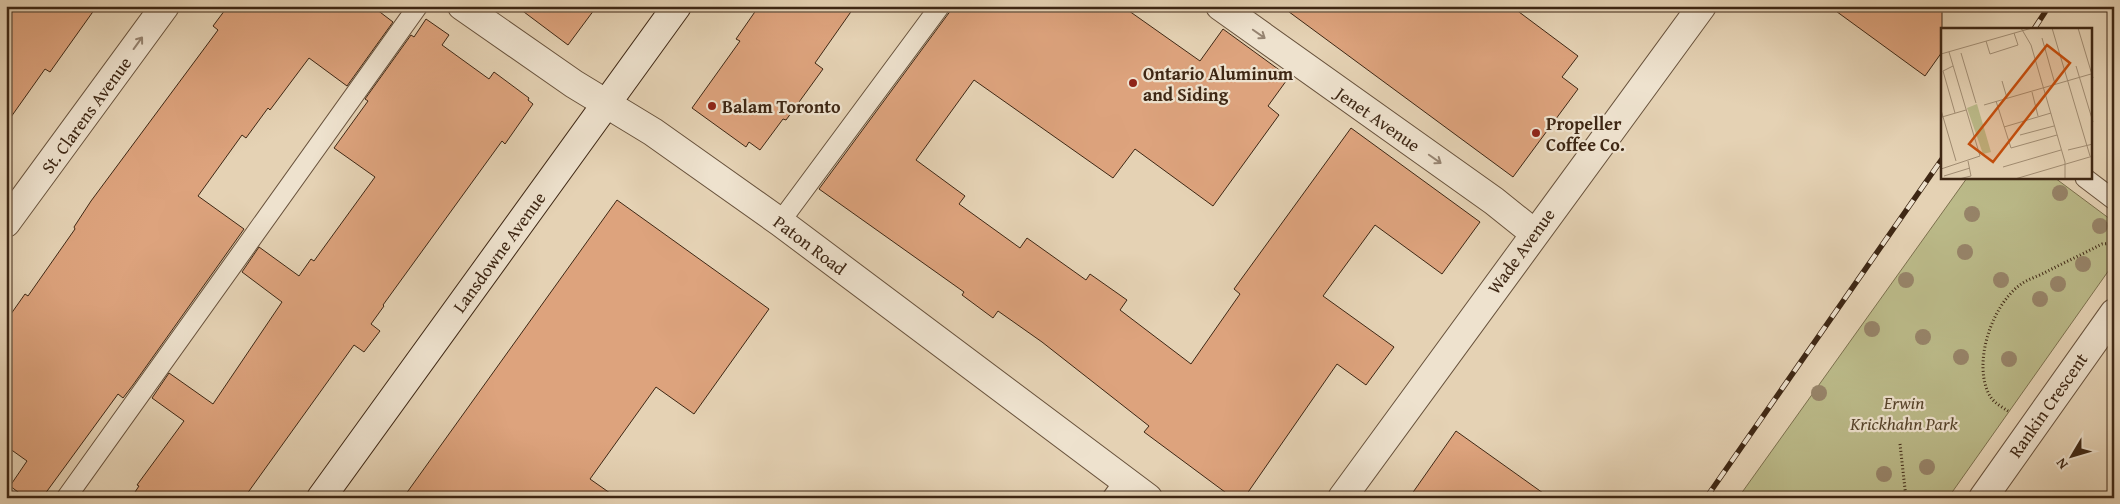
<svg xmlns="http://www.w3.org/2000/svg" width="2120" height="504" font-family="'Gentium Book Plus',serif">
<rect width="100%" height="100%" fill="#e5d2b4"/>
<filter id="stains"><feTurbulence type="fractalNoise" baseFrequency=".004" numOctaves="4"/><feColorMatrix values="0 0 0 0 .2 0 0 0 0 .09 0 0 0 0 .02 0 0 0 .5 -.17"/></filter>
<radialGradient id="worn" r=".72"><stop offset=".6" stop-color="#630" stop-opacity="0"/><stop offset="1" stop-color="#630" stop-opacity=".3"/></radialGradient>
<path fill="#bbba89" stroke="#7c704e" d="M 1967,178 L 2055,178 L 2114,222 L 2114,263 L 1948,498 L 1738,498 Z"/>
<g fill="#dda37d" stroke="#3e2714">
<path d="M 6,6 L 97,6 L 50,72 L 45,69 L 6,124 Z"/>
<path d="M 228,6 L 372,6 L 393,22 L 347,86 L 309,58 L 270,110 L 268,108 L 246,138 L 242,135 L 198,196 L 244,229 L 133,385 L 123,398 L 118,394 L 42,498 L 26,498 L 10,486 L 27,461 L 6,446 L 6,321 L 25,294 L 28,296 L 75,229 L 74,227 L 91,201 L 218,30 L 213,26 Z"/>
<path d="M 516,6 L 597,6 L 568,45 Z"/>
<path d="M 759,6 L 855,6 L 815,63 L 823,69 L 786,120 L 783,119 L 760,150 L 749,142 L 746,147 L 692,108 L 740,41 L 736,39 Z"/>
<path d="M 954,6 L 1122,6 L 1200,61 L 1223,29 L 1289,77 L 1268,106 L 1279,115 L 1213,206 L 1135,149 L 1113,178 L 974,80 L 916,160 L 965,196 L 959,204 L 1020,248 L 1027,238 L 1086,280 L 1090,274 L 1127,300 L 1120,310 L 1191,364 L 1240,294 L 1234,289 L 1351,128 L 1480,222 L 1442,274 L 1375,225 L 1323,296 L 1394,347 L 1366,385 L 1337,364 L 1244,498 L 1233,498 L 1144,432 L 1149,426 L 1042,342 L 998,311 L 993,318 L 962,295 L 964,292 L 819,189 Z"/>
<path d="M 1281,6 L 1511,6 L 1578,56 L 1562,77 L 1578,89 L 1513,177 Z"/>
<path d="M 1829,6 L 1942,6 L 1942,52 L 1925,76 Z"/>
<path d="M 426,19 L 449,35 L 442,45 L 489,79 L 494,72 L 529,98 L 528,100 L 533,104 L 505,144 L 502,141 L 383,305 L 384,306 L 371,324 L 380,331 L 364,352 L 354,345 L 244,498 L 131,498 L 139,486 L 137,485 L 184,421 L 152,398 L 169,373 L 213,404 L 282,302 L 242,272 L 259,247 L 299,276 L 311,259 L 314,261 L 375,177 L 334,148 L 368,101 L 365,99 L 411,35 L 414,37 Z"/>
<path d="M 617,200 L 769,309 L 694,414 L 656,387 L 590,479 L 617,498 L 403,498 Z"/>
<path d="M 1456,431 L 1550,498 L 1409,498 Z"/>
</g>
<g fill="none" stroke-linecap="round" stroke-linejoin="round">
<g stroke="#68523c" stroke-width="21">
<g id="lane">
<path d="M 2085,178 L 2114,200"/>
<path d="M 780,222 L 940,6"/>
<path d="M 66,498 L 418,6"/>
<path d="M 1112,498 L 1125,480"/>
</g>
</g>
<g stroke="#68523c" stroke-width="30">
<g id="street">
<path d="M 462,6 L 574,84 L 653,132 L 780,222 L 1148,498"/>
<path d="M 1220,6 L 1494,201 L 1534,233"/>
<path d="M 6,223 L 165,6"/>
<path d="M 1342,498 L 1702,6"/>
<path d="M 1983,498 L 2114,313"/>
</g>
</g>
<g stroke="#3e2714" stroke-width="30">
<path id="secondary" d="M 321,498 L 677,6"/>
</g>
<g stroke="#3e2714" stroke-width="3" stroke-dasharray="1 2.5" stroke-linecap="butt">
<path d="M 2008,411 C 2002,407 1994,403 1990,396 C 1972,365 1991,306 2020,285 C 2026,280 2036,277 2044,273 C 2063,263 2083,254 2102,244 L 2114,243"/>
<path d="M 1900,444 L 1906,498"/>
</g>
<use href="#lane" stroke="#eee2ce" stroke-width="19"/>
<use href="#street" stroke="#eee2ce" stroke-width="28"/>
<use href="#secondary" stroke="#eee2ce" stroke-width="28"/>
<g stroke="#3e2714" stroke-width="5.5">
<g id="rail">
<path d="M 2034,29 L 2049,6"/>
<path d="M 1706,498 L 1942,159"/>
</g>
</g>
<use href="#rail" stroke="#eee2ce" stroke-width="4" stroke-dasharray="11" stroke-linecap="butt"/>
</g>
<g fill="#978469">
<circle cx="2060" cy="193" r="8"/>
<circle cx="1972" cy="214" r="8"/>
<circle cx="2100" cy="226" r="8"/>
<circle cx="1965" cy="252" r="8"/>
<circle cx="2083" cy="264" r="8"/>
<circle cx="1906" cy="280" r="8"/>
<circle cx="2001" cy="280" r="8"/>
<circle cx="2058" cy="284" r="8"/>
<circle cx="2040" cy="299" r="8"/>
<circle cx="1872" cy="329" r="8"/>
<circle cx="1923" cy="337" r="8"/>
<circle cx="1961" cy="357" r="8"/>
<circle cx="2009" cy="359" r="8"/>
<circle cx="1819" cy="393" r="8"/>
<circle cx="1927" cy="467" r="8"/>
<circle cx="1884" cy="474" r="8"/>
</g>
<defs><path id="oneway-shaft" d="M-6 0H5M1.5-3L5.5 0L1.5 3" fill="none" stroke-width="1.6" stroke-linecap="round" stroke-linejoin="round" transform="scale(1.25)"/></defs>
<g stroke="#968471">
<use href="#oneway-shaft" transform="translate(1259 34) rotate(35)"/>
<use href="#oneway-shaft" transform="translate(138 43) rotate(-54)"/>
<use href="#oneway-shaft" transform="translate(1435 159) rotate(35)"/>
</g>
<g fill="#8f2418" stroke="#eee2ce" stroke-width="2">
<circle cx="1133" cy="83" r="5"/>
<circle cx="712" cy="106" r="5"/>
<circle cx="1536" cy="133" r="5"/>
</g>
<g text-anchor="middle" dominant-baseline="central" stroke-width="4.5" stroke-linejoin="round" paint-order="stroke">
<g font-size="18" font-weight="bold" fill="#3e2714" stroke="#eee2ce" text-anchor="start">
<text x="1143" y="73">Ontario Aluminum<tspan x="1143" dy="21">and Siding</tspan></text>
<text x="722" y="106">Balam Toronto</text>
<text x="1546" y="123">Propeller<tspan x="1546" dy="21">Coffee Co.</tspan></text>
</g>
<g font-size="18" fill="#3e2714" stroke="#eee2ce">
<text transform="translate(86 115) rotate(-54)">St. Clarens Avenue</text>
<text transform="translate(1378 119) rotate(35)">Jenet Avenue</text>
<text transform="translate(810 245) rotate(37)">Paton Road</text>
<text transform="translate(1521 251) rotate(-54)">Wade Avenue</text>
<text transform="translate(499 252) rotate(-54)">Lansdowne Avenue</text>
<text transform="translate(2048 405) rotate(-55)">Rankin Crescent</text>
</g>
<g font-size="18" font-style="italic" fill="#57442b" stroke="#eee2ce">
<text x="1904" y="402">Erwin<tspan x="1904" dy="21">Krickhahn Park</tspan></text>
</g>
</g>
<g transform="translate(1941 28)">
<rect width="151" height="151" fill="#e5d2b4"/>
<path d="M 36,76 L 50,124 L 42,126 L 26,80 Z" fill="#bbba89"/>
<path fill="none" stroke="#a28e74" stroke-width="1" d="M 80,0 L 90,17 L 124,134 L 124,151M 111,0 L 149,128M 137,0 L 152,50M 101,10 L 114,56M 45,13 L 49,26 L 77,17 L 73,5M 20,25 L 35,75M 0,26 L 91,0M 12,38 L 2,43 L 14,85M 135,38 L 152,94M 61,53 L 66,70M 91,64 L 97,88M 55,73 L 70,120 L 116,107M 43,77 L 150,46M 0,82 L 15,133M 1,89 L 25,82M 63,99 L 110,85M 79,107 L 113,98M 127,122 L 152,116M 62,139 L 120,122M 0,141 L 39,128 L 8,24M 3,148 L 29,140M 18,151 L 30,148 L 27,133M 74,151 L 152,128"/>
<path fill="#c64f0e" fill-opacity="0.15" stroke="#c64f0e" stroke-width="2.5" d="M 106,17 L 129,35 L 52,134 L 28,116 Z"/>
<rect width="151" height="151" fill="none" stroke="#3e2714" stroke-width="2.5"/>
</g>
<rect width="2120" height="504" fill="none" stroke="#e5d2b4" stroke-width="25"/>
<rect x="8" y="8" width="2105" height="489" fill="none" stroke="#3e2714" stroke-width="2.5"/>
<rect x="12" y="12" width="2095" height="479" fill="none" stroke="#3e2714"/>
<g transform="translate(2072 456) rotate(232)" stroke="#eee2ce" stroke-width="4" paint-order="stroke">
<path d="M0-4L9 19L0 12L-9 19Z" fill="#3e2714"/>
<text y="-8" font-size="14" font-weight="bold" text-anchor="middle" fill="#3e2714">N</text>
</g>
<rect width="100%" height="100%" filter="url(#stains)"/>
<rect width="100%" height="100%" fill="url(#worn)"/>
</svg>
